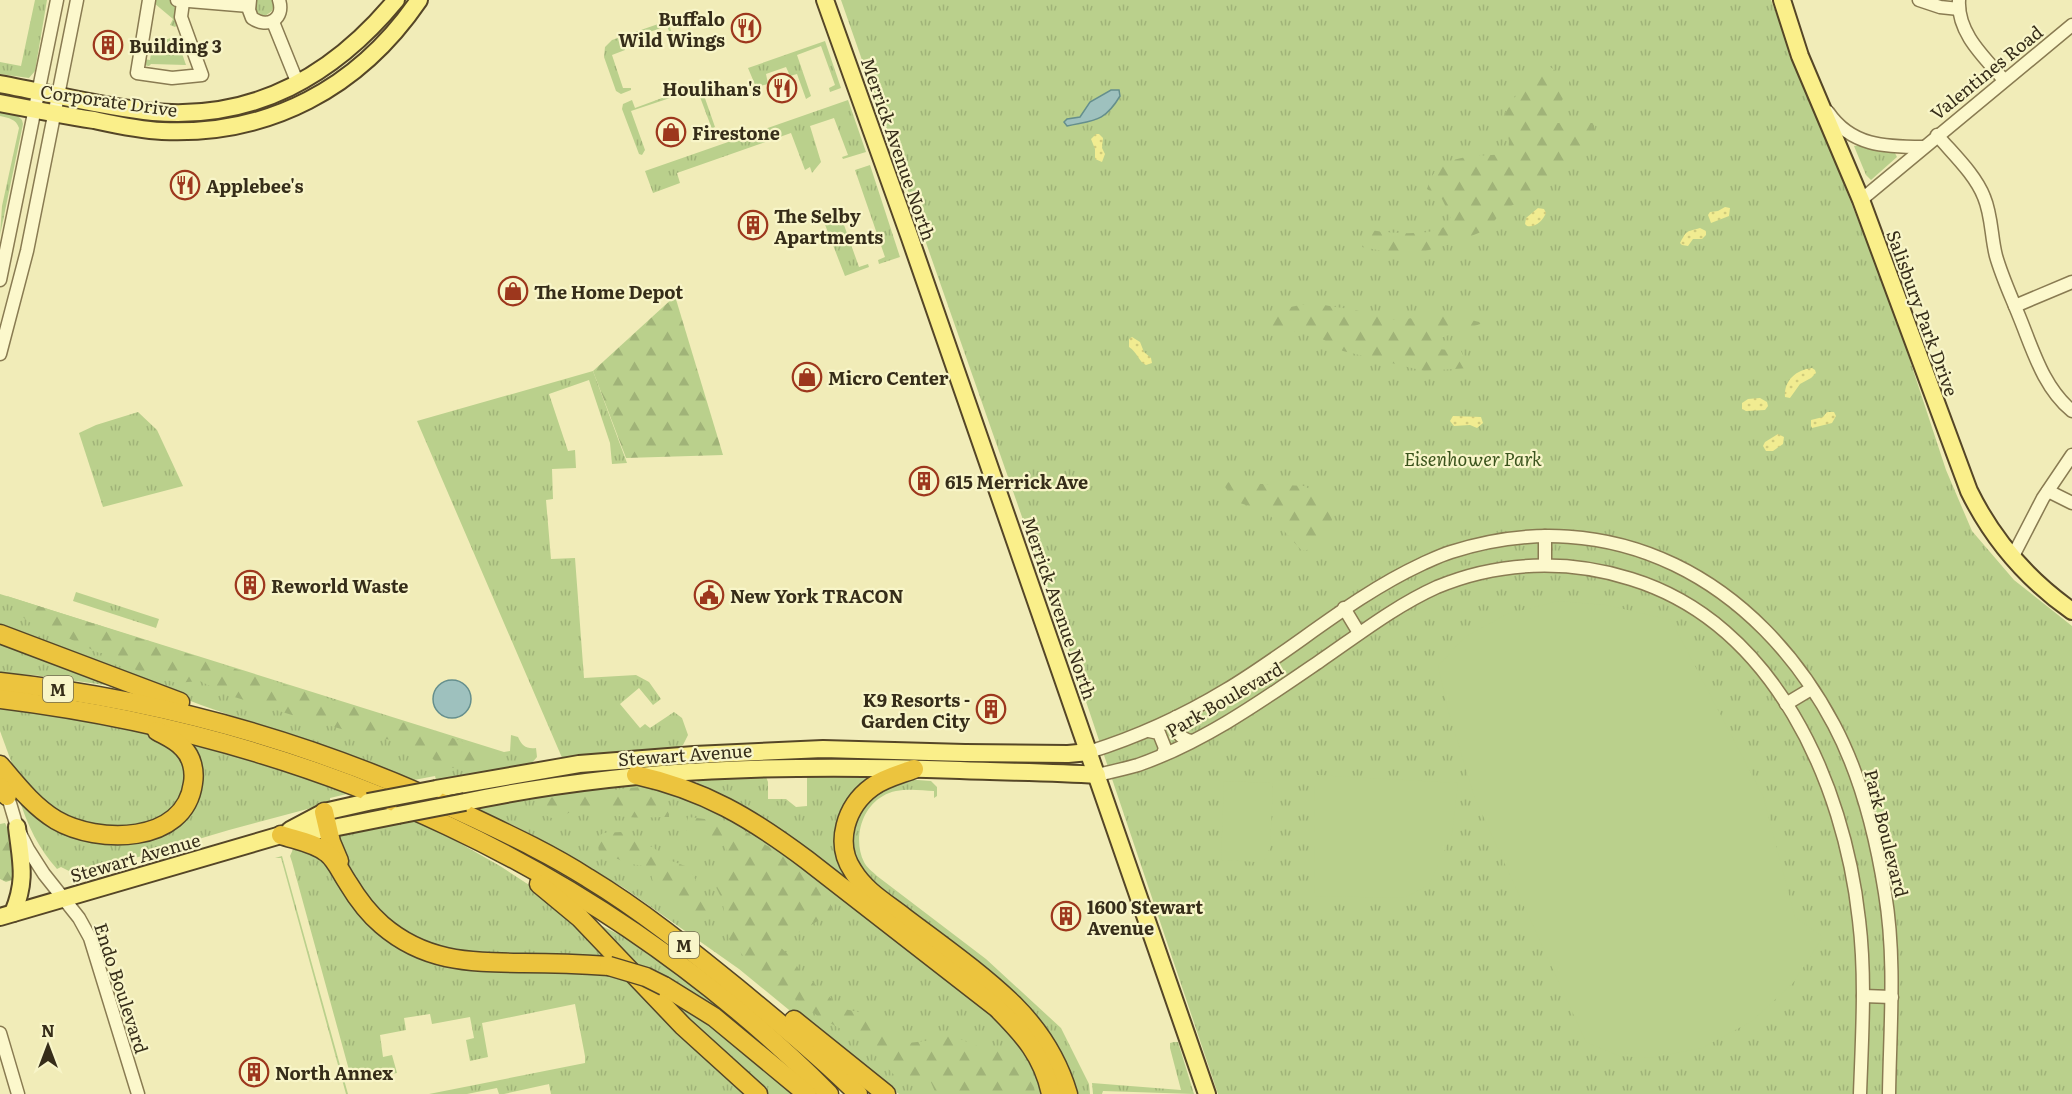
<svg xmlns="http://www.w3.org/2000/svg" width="2072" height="1094" font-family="Literata,serif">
<defs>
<pattern id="grass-tufts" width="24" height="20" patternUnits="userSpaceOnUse" patternTransform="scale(1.5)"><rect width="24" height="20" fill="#bad08c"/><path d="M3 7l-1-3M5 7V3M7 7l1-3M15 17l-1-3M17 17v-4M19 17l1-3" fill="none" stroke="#a0b378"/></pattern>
<pattern id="forest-firs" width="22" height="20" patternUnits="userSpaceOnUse" patternTransform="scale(1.5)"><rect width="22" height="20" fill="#bad08c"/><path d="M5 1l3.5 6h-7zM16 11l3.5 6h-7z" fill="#a0b378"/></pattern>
<pattern id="sand-dots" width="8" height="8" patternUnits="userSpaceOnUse" patternTransform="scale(1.5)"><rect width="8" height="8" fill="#f1ec91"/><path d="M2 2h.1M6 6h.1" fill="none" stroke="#cfcb7c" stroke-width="1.8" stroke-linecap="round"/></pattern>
</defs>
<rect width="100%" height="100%" fill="#f1ecb8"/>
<g fill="url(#grass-tufts)">
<path d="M 35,0 L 47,0 L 35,71 L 29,78 L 0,74 L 0,62 L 21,66 Z"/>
<path d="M 154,0 L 171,0 L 176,6 L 175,14 L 178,24 L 175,27 L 170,25 L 173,19 L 154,3 Z"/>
<path d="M 257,0 L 272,0 L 274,5 L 272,11 L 265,16 L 259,14 L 255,9 Z"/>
<path d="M 841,0 L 1771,0 L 1892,306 L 1946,470 L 1972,531 L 2014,580 L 2072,626 L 2072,1094 L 1218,1094 L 1070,654 Z"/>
<path d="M 664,22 L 669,24 L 671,31 L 669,31 L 667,26 L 623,41 L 625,50 L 612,55 L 623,88 L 631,88 L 631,90 L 621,94 L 616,91 L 604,57 L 605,47 L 612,40 Z"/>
<path d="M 176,36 L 186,65 L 151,64 L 149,66 L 144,65 L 144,59 L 150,60 L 153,40 L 165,40 Z"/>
<path d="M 825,41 L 841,88 L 830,92 L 829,88 L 835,85 L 821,46 L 797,55 L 811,96 L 806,99 L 797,74 L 790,76 L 786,67 L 766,74 L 768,84 L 756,87 L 748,68 Z"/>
<path d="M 700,84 L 715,127 L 712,129 L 697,89 L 631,111 L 645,150 L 642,155 L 639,154 L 622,109 L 623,104 L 632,100 L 635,108 Z"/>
<path d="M 848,100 L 866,152 L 843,159 L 842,157 L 848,155 L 834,118 L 810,126 L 821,162 L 812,173 L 810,167 L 805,170 L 791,133 L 677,173 L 680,183 L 653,193 L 645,171 Z"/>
<path d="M 0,112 L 17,115 L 22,120 L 23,124 L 0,235 L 2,206 L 19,128 C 16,119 9,118 0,116 Z"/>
<path d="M 1860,145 L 1876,151 L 1895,153 L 1897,157 L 1871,180 L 1866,175 L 1854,146 Z"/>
<path d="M 870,165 L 900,257 L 879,264 L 878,260 L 885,257 L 855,170 Z"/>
<path d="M 824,222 L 844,225 L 859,267 L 868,264 L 869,267 L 845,276 Z"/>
<path d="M 593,371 L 627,463 L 612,464 L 610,443 L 589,380 L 549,394 L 568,451 L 575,450 L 576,468 L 552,469 L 553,499 L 546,500 L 551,559 L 575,558 L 584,678 L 636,675 L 649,682 L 661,699 L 653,705 L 639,688 L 620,704 L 640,728 L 645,724 L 650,728 L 674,712 L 682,718 L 688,735 L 683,745 L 677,748 L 563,760 L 417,421 Z"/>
<path d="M 138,412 L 157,430 L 183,486 L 103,507 L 79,433 L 96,425 Z"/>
<path d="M 76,592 L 159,619 L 156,628 L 73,601 Z"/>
<path d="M 0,594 L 504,752 L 510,751 L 511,735 L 518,737 C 522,746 526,749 536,748 L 537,757 L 531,764 L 436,780 L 435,776 L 414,780 L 201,705 L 0,628 Z"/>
<path d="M 0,636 L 119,687 L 33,675 L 0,673 Z"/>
<path d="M 0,706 L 152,734 L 163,738 L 188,767 L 181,801 L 166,817 L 145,827 L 100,830 L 57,814 L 15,772 L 0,731 Z"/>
<path d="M 191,744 L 242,755 L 351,793 L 330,798 L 330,803 L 229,830 L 88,872 L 87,868 L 71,872 L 61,867 L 57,869 C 39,849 27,825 19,798 L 115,839 L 185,809 Z"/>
<path d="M 807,773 L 877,776 L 872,776 L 872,781 L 846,807 L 851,879 L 847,883 L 695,784 L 701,778 L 765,774 L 768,782 L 768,799 L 786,799 L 796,807 L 807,806 Z"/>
<path d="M 904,779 L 931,781 L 937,787 L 937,796 L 934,798 L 934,791 C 918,790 897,787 883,796 C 861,808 853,840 864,862 C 866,867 873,872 877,876 L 986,959 L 1061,1028 L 1089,1084 L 1090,1094 L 1074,1094 L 868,883 L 856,868 L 849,829 L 872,792 Z"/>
<path d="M 624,784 L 666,787 L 741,818 L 973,994 L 1035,1059 L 1045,1094 L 899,1094 L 838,1050 L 739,969 L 624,888 L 551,845 L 515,826 L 474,808 Z"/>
<path d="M 392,820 L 394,825 L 419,820 L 500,866 L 543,894 L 606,958 L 536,956 L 507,952 L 508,956 L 485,956 L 417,941 L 378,914 L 345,867 L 336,835 Z"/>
<path d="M 294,847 L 315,848 L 396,942 L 621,975 L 677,1032 L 745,1094 L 551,1094 L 549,1084 L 504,1094 L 499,1094 L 497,1088 L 467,1094 L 429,1094 L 585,1063 L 585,1056 L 575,1004 L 482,1023 L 488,1057 L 470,1061 L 466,1040 L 474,1038 L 470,1017 L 432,1024 L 430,1014 L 404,1018 L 406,1030 L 380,1035 L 383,1057 L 392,1055 L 397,1073 L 352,1081 L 292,862 L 290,856 Z"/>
<path d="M 282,856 L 348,1094 L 346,1094 L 281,858 L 275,858 Z"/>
<path d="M 600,925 L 636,943 L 722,1007 L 715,1009 L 634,965 L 598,927 Z"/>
<path d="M 662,990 L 685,1003 L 802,1094 L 768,1094 L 698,1030 Z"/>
<path d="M 1174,1042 L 1178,1042 L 1194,1094 L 1103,1091 L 1102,1094 L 1093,1094 L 1092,1083 L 1181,1090 L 1170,1048 L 1170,1043 Z"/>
</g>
<g fill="url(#forest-firs)">
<path d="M 1550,67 L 1570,80 L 1560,106 L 1547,118 L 1556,123 L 1594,123 L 1594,138 L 1582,159 L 1535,194 L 1503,210 L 1488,229 L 1457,242 L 1408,256 L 1362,247 L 1370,230 C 1386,233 1434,237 1446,225 C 1448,223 1449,219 1451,217 L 1442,199 L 1427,189 C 1430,181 1434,169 1442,165 C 1461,154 1487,156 1508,154 L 1509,141 L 1504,115 L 1520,89 Z"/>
<path d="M 675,296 L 723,455 L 626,458 L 593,371 Z"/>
<path d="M 1311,303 L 1355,310 L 1396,320 L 1448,314 L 1483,323 L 1415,347 L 1461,351 L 1469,368 L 1424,371 L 1343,351 L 1312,333 L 1280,330 L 1269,324 L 1263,317 L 1280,309 Z"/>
<path d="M 1222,482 L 1304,486 L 1331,501 L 1332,523 L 1321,547 L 1302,551 L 1267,512 L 1234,501 Z"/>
<path d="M 7,596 L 474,745 L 482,749 L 484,754 C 478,770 457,768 442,768 L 427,753 L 407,741 L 373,738 L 292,715 L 228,695 L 200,681 L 176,683 L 136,670 L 115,653 L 99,653 L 64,636 L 39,629 L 17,613 Z"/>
<path d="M 639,787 L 651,792 L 669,810 L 669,817 C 644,817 613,821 593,806 L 578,809 L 554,819 L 545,815 L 538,809 L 539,799 Z"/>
<path d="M 688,817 L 730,822 L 805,870 L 831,898 L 831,913 L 778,945 L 793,959 L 801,973 L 828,995 L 839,1008 L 869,1014 L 892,1033 L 900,1044 L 925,1041 L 948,1034 L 977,1046 L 1005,1049 L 1031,1060 L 1035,1094 L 936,1094 L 930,1080 L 899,1080 L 861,1040 L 819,1017 L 751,965 L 729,939 L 722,899 L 714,883 L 731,861 L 725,845 L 686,830 Z"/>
<path d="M 5,823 L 26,866 L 12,880 L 6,882 L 0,879 L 0,824 Z"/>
<path d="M 621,832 L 632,836 L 641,845 L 653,847 L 666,859 L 688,867 L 707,899 L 708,914 L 697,921 C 686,913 658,893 653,881 C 651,878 652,871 651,867 L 631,864 L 599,852 L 597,838 L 603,833 Z"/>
</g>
<g fill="url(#sand-dots)">
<path d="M 1096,134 L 1099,134 L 1103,138 L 1102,148 L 1105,154 L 1102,162 L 1095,159 L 1095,149 L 1091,139 Z"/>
<path d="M 1725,207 L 1730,208 L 1729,216 L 1711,223 L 1708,215 L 1710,212 L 1718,211 Z"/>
<path d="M 1538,208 L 1544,209 L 1546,213 C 1543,220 1536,228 1527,226 L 1525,224 L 1526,218 Z"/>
<path d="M 1700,228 L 1706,231 L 1706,235 L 1702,239 L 1693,239 L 1688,246 L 1682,245 L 1680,243 C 1687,230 1686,232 1700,228 Z"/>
<path d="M 1132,337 L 1140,342 L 1144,352 L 1151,358 L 1152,363 L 1146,365 C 1139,362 1137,352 1129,347 L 1129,339 Z"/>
<path d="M 1812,368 L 1815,370 L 1816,373 L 1811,378 L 1800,384 L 1790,398 L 1785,397 C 1784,380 1796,370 1812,368 Z"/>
<path d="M 1760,398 L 1767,402 L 1768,406 L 1765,410 L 1746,411 L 1742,409 L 1742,403 L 1748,399 Z"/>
<path d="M 1827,412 L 1834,412 L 1836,416 L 1832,423 L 1812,428 L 1811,426 L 1811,420 L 1823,417 Z"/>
<path d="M 1453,416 L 1481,417 L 1483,423 L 1477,428 L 1470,425 L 1454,426 L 1450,421 Z"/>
<path d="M 1778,434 L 1784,437 L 1783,444 L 1773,451 L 1766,451 L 1763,446 L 1765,442 Z"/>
</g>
<g fill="#bad08c">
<path d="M 1558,601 L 1606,605 L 1671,620 L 1763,796 L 1795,917 L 1823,937 L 1793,983 L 1752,1021 L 1702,1048 L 1650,1058 L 1619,1056 L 1586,1042 L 1474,796 L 1448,710 L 1438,666 L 1465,637 L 1507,614 Z"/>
<path d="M 1315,775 L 1458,783 L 1452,834 L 1429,885 L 1404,898 L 1314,896 Z"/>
<path d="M 1224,781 L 1273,783 L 1270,850 L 1268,850 L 1268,857 L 1264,860 L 1258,860 L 1257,862 L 1221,860 Z"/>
</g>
<g fill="#9ec1be" stroke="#658f8d" stroke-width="1.5">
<path d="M 1111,90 L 1119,90 L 1120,96 C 1104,123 1093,120 1067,126 L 1064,122 L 1067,119 L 1080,117 L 1090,102 Z"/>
<circle cx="452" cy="699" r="19"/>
</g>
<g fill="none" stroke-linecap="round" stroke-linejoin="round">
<g stroke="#897b52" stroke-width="15">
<g id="minor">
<path d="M 149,0 L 137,73 L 172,78 L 202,75 L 181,17 L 183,2"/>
<path d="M 177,0 L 249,6"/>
<path d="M 250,0 L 249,10 L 252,18 C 268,29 285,19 279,0"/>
<path d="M 1919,0 L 1940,7 L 1959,9"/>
<path d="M 1959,0 C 1957,33 1984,57 2004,80"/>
<path d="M 273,22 L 298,84"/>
<path d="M 1828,112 C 1851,146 1885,147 1923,147"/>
<path d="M 1937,135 C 1953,154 1975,174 1984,197 C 1992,216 1991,237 1996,256 C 2002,277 2011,296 2019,316 C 2033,350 2043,387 2072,411"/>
<path d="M 1861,200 L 2072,25"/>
<path d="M 0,280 L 57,0"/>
<path d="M 2015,306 L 2072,282"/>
<path d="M 0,354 L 27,251 L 77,0"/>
<path d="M 2048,491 L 2072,503"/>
<path d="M 2012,558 L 2043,498 L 2072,455"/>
<path d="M 1545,565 L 1545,536"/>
<path d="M 1344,608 L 1359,633"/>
<path d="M 1786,704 L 1811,689"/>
<path d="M 1176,717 C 1172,728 1180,739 1191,741"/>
<path d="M 1149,731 L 1159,733 L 1165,748 L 1163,754"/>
<path d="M 1089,752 C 1137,737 1183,716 1226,690 C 1293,650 1351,597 1422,564 C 1431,560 1441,555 1451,552 C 1613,500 1757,580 1834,725 C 1861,776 1876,836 1885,893 C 1896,959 1890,1027 1889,1094"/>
<path d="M 1097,775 C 1110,772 1124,769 1138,765 C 1204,742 1263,700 1320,661 C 1358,635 1395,606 1437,587 C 1499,561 1568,559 1631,579 C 1774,623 1844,782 1859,920 C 1866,977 1862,1036 1860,1094"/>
<path d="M 6,790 L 17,827 L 28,849 L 44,874 L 79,918 L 90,938 L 138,1094"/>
<path d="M 1863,996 L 1892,997"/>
<path d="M 0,1033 L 18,1094"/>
</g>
</g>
<g stroke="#554627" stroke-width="20">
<g id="major">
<path d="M 825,0 L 910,238 L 1207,1094"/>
<path d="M 1782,0 L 1800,56 L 1861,200 L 1969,491 C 1993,540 2028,580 2072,611"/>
<path d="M 0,84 C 50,93 102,107 153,112 C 254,121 334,75 396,0"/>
<path d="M 0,103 C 31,109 63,115 94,120 C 117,125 139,130 162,131 C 269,136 359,88 419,0"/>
<path d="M 436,789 L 579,764 L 694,755 L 823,749 L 965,753 L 1068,754 L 1089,752"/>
<path d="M 465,802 C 632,767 790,764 960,770 C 1006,772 1051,772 1097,775"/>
<path d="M 290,830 L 324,812 L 368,802"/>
<path d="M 13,913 C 27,879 21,862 17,827"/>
<path d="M 0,917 L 281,835 L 328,829 L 398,815"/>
</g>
</g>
<g stroke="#554627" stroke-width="21">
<g id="highway">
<path d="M 0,634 L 180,702"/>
<path d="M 0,682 C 166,700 325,746 476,819 C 514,837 552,855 588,878 C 641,910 689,949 737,988 C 778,1022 820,1056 858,1094"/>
<path d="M 0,699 C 317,738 602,867 829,1094"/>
<path d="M 0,765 C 17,785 33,806 56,820 C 97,844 185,845 193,783 C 195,771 192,757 183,748 C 176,740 166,736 157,731"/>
<path d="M 914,769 C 901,774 884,778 872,787 C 846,806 834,843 853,871 C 865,891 886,903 904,917 C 941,945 981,973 1014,1005 C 1040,1031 1058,1060 1068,1094"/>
<path d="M 636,775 C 704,790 751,818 807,860 L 997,1008 C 1024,1035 1043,1056 1051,1094"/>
<path d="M 0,787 L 7,796"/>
<path d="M 324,812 L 331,842 L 339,861"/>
<path d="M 281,835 C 296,840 315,843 327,853 C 336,860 341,873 348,883 C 357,898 368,913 382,925 C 425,962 469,962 523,963 C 552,963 581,964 609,966"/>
<path d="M 539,884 L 580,918 L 683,1026 L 758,1094"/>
<path d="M 664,986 L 714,1017 L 807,1094"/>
<path d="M 794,1020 L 886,1094"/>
</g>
</g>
<use href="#minor" stroke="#fcf8cc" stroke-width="12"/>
<use href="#major" stroke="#faef8a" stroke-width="16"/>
<use href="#highway" stroke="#ecc43e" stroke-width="18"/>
<g stroke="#554627" stroke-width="20" stroke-linecap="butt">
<g id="major-bridge">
<path d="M 368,802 L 436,789"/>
<path d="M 398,815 L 465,802"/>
</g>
</g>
<g stroke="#554627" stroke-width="21" stroke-linecap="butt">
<path id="highway-bridge" d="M 609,966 L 646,977 L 664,986"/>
</g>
<use href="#major-bridge" stroke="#faef8a" stroke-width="16"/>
<use href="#highway-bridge" stroke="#ecc43e" stroke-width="18"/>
</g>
<defs>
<g id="restaurant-ring" transform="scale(1.5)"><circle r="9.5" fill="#f8f5c8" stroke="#9d371d" stroke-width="1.5"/><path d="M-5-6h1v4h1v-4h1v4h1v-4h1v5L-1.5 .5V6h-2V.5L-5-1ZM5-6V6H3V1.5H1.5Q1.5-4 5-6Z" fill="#9d371d"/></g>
<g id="building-ring" transform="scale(1.5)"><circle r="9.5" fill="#f8f5c8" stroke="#9d371d" stroke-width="1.5"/><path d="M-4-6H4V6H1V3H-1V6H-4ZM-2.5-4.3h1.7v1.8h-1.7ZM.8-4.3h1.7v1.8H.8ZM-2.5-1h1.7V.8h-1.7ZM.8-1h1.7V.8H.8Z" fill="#9d371d"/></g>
<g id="shop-ring" transform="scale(1.5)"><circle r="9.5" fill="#f8f5c8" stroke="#9d371d" stroke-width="1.5"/><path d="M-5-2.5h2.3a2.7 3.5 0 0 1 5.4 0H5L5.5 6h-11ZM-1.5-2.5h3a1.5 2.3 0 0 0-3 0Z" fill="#9d371d"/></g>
<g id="civic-ring" transform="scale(1.5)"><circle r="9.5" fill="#f8f5c8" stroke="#9d371d" stroke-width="1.5"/><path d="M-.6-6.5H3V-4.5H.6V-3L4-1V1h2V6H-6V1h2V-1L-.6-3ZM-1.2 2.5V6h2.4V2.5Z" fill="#9d371d"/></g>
</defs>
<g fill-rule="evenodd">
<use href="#restaurant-ring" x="746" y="28"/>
<use href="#building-ring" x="108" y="45"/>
<use href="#restaurant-ring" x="782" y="88"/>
<use href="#shop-ring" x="671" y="132"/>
<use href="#restaurant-ring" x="185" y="185"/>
<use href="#building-ring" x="753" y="225"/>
<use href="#shop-ring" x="513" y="291"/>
<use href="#shop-ring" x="807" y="377"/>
<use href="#building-ring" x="924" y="481"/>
<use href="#building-ring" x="250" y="585"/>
<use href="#civic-ring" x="709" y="595"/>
<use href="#building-ring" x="991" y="709"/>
<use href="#building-ring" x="1066" y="916"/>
<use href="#building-ring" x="254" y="1072"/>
</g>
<g text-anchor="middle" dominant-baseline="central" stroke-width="4.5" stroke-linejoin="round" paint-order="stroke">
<g fill="#f8f5c8" stroke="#70694e" stroke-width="1.5">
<rect x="43" y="676" width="30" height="26" rx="4.5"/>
<rect x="669" y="932" width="30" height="26" rx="4.5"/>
</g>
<g font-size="16" font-weight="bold" fill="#362d19">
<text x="58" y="689">M</text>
<text x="684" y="945">M</text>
</g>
<g font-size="18" font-weight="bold" fill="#362d19" stroke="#f8f5c8" text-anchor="start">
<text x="725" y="18" text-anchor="end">Buffalo<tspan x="725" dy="21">Wild Wings</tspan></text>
<text x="129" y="45">Building 3</text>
<text x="761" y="88" text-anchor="end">Houlihan's</text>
<text x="692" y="132">Firestone</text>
<text x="206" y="185">Applebee's</text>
<text x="774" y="215">The Selby<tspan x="774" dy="21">Apartments</tspan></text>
<text x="534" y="291">The Home Depot</text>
<text x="828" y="377">Micro Center</text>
<text x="945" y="481">615 Merrick Ave</text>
<text x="271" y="585">Reworld Waste</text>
<text x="730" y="595">New York TRACON</text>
<text x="970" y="699" text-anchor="end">K9 Resorts -<tspan x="970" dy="21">Garden City</tspan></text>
<text x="1087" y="906">1600 Stewart<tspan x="1087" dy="21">Avenue</tspan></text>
<text x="275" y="1072">North Annex</text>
</g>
<g font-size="18" fill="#362d19" stroke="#f8f5c8">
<text transform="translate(1986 72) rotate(-39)">Valentines Road</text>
<text transform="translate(109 100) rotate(8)">Corporate Drive</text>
<text transform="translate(899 149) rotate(71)">Merrick Avenue North</text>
<text transform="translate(1923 313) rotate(70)">Salisbury Park Drive</text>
<text transform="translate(1060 608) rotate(71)">Merrick Avenue North</text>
<text transform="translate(1224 699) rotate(-30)">Park Boulevard</text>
<text transform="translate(685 754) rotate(-4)">Stewart Avenue</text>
<text transform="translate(1887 833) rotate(76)">Park Boulevard</text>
<text transform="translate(135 857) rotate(-16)">Stewart Avenue</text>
<text transform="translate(122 988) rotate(72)">Endo Boulevard</text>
</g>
<g font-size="18" font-style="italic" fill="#3b541d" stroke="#f8f5c8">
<text x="1473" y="458">Eisenhower Park</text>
</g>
</g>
<g transform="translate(48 1046)" stroke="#f8f5c8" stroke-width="4.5" paint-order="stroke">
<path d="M0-4.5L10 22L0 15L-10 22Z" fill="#362d19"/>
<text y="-9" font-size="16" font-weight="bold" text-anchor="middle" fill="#362d19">N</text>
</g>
</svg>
